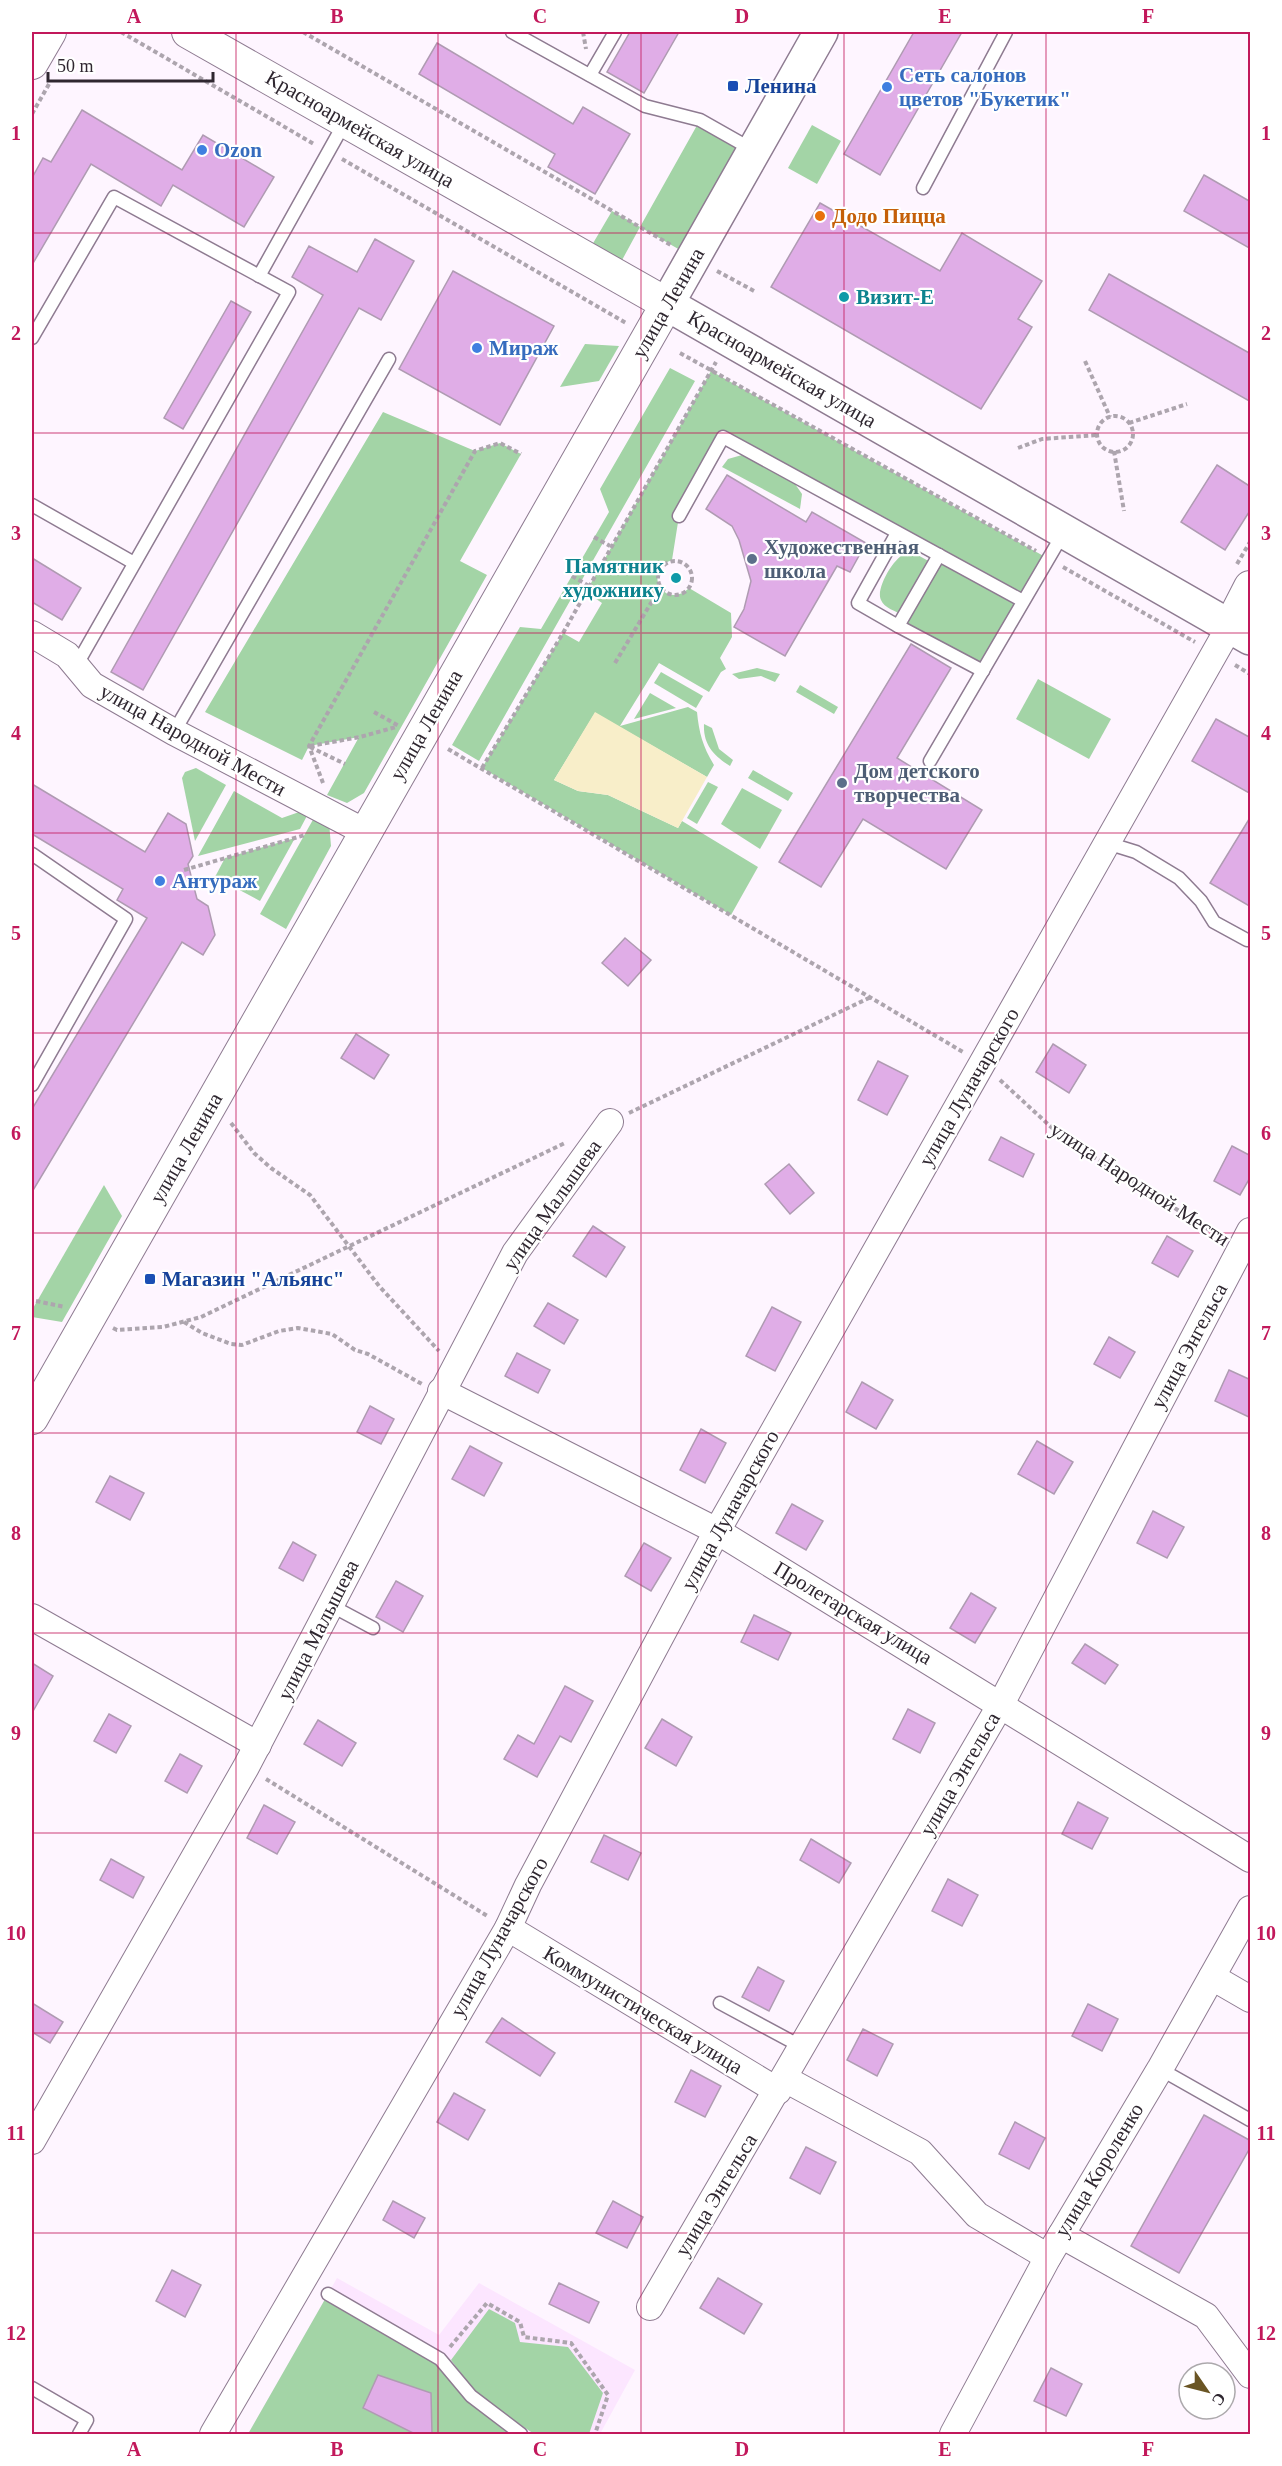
<svg xmlns="http://www.w3.org/2000/svg" width="1282" height="2466" font-family="'Times New Roman',serif">
<rect width="100%" height="100%" fill="#fef5ff"/>
<path fill="#fce6ff" d="M 337,2278 L 439,2335 L 479,2283 L 635,2370 L 600,2434 L 248,2434 Z"/>
<g fill="#a3d4a6">
<path d="M 700,120 L 754,150 L 694,258 L 640,227 L 621,262 L 592,245 L 612,211 L 640,227 Z"/>
<path d="M 812,125 L 841,141 L 817,184 L 788,168 Z"/>
<path d="M 585,344 L 619,346 L 599,381 L 560,387 Z"/>
<path d="M 670,368 L 695,381 L 479,761 L 452,745 L 520,627 L 541,629 L 609,512 L 600,489 Z"/>
<path d="M 711,371 L 1049,559 L 983,671 L 898,626 L 904,616 C 896,611 884,608 881,600 C 875,589 895,555 907,553 C 916,552 926,560 934,564 L 939,556 L 723,437 L 679,516 L 672,560 C 641,571 665,611 689,588 L 731,613 L 732,637 L 720,658 L 726,669 L 721,672 L 709,692 L 659,663 L 620,726 L 688,707 L 697,712 C 699,733 703,747 714,765 L 707,777 L 595,713 L 554,780 L 578,791 L 608,795 L 678,828 L 682,821 L 758,867 L 731,915 L 482,768 L 563,633 L 579,642 L 602,603 L 586,592 Z"/>
<path d="M 383,412 L 475,451 L 500,443 L 521,454 L 460,561 L 487,575 L 364,793 L 347,803 L 327,795 L 359,737 L 309,746 L 302,760 L 205,712 Z"/>
<path d="M 742,455 L 793,481 L 802,494 L 800,509 L 722,467 L 728,459 Z"/>
<path d="M 757,668 L 780,674 L 775,682 L 761,676 L 739,679 L 732,674 Z"/>
<path d="M 661,672 L 703,696 L 696,708 L 654,683 Z"/>
<path d="M 1038,679 L 1111,719 L 1089,759 L 1016,719 Z"/>
<path d="M 800,685 L 838,707 L 834,714 L 796,692 Z"/>
<path d="M 650,693 L 676,708 L 634,719 Z"/>
<path d="M 704,724 L 712,728 L 719,749 L 733,760 L 730,766 C 714,756 703,745 704,724 Z"/>
<path d="M 196,768 L 226,785 L 195,841 L 182,778 L 185,772 Z"/>
<path d="M 753,770 L 793,793 L 788,801 L 748,778 Z"/>
<path d="M 708,782 L 718,787 L 697,824 L 687,818 Z"/>
<path d="M 742,788 L 782,810 L 760,849 L 721,824 Z"/>
<path d="M 234,791 L 282,818 L 302,811 L 309,812 L 300,829 L 198,856 Z"/>
<path d="M 319,809 L 329,822 L 331,846 L 286,929 L 260,914 Z"/>
<path d="M 295,838 L 260,901 L 215,877 L 225,858 Z"/>
<path d="M 104,1185 L 122,1216 L 62,1322 L 32,1317 L 32,1310 Z"/>
<path d="M 328,2294 L 440,2359 L 471,2396 L 521,2434 L 248,2434 Z"/>
<path d="M 489,2309 L 515,2323 L 520,2342 L 568,2347 L 603,2393 L 589,2434 L 534,2434 L 476,2394 L 451,2360 Z"/>
</g>
<path fill="#f8eec9" d="M 595,712 L 707,777 L 678,828 L 608,795 L 578,791 L 554,780 Z"/>
<g fill="#e0ade7" stroke="#af9bb2" stroke-width="1.5">
<path d="M 630,32 L 679,32 L 644,93 L 607,72 Z"/>
<path d="M 914,32 L 962,32 L 880,175 L 844,154 Z"/>
<path d="M 437,43 L 573,124 L 583,107 L 630,134 L 595,194 L 548,167 L 555,154 L 419,74 Z"/>
<path d="M 82,110 L 182,170 L 203,135 L 274,177 L 244,227 L 173,185 L 161,206 L 91,164 L 32,265 L 32,178 L 43,158 L 51,162 Z"/>
<path d="M 1204,175 L 1251,202 L 1251,249 L 1184,211 Z"/>
<path d="M 820,203 L 940,271 L 962,233 L 1042,281 L 1018,319 L 1032,327 L 981,409 L 771,287 Z"/>
<path d="M 375,239 L 414,261 L 381,320 L 359,308 L 143,690 L 111,672 L 323,295 L 292,277 L 309,246 L 357,272 Z"/>
<path d="M 453,271 L 554,326 L 500,425 L 399,369 Z"/>
<path d="M 1109,274 L 1251,354 L 1251,402 L 1089,310 Z"/>
<path d="M 231,301 L 251,312 L 183,429 L 164,418 Z"/>
<path d="M 1217,465 L 1251,487 L 1251,509 L 1225,550 L 1181,522 Z"/>
<path d="M 727,475 L 806,522 L 812,512 L 866,543 L 850,572 L 837,566 L 785,656 L 734,627 L 744,609 L 751,581 L 739,540 L 732,526 L 706,509 Z"/>
<path d="M 32,558 L 81,588 L 62,620 L 32,602 Z"/>
<path d="M 911,644 L 951,668 L 897,758 L 982,810 L 946,869 L 863,819 L 821,887 L 779,862 Z"/>
<path d="M 1216,719 L 1251,738 L 1251,794 L 1192,761 Z"/>
<path d="M 32,784 L 145,852 L 168,813 L 186,824 L 193,856 L 188,864 L 197,899 L 208,906 L 215,935 L 203,955 L 182,942 L 32,1192 L 32,1109 L 147,918 L 117,900 L 123,889 L 32,834 Z"/>
<path d="M 1251,816 L 1251,907 L 1210,883 Z"/>
<path d="M 625,938 L 651,960 L 628,986 L 602,963 Z"/>
<path d="M 356,1034 L 389,1055 L 374,1079 L 341,1058 Z"/>
<path d="M 1053,1044 L 1086,1065 L 1069,1093 L 1036,1072 Z"/>
<path d="M 878,1061 L 908,1076 L 887,1115 L 858,1100 Z"/>
<path d="M 1001,1137 L 1034,1154 L 1023,1177 L 989,1160 Z"/>
<path d="M 1232,1146 L 1251,1156 L 1251,1176 L 1240,1195 L 1214,1181 Z"/>
<path d="M 789,1164 L 814,1193 L 790,1214 L 765,1184 Z"/>
<path d="M 593,1226 L 625,1247 L 606,1277 L 573,1256 Z"/>
<path d="M 1167,1236 L 1193,1251 L 1178,1277 L 1152,1263 Z"/>
<path d="M 548,1303 L 578,1320 L 564,1344 L 534,1326 Z"/>
<path d="M 772,1307 L 801,1322 L 775,1371 L 746,1356 Z"/>
<path d="M 1109,1337 L 1135,1352 L 1120,1378 L 1094,1364 Z"/>
<path d="M 517,1353 L 550,1370 L 538,1393 L 505,1376 Z"/>
<path d="M 1229,1370 L 1251,1380 L 1251,1418 L 1215,1401 Z"/>
<path d="M 862,1382 L 893,1400 L 876,1429 L 846,1412 Z"/>
<path d="M 370,1406 L 394,1419 L 381,1444 L 357,1432 Z"/>
<path d="M 701,1429 L 726,1443 L 705,1483 L 680,1470 Z"/>
<path d="M 1037,1441 L 1073,1462 L 1054,1494 L 1018,1474 Z"/>
<path d="M 470,1446 L 502,1463 L 484,1496 L 452,1479 Z"/>
<path d="M 110,1476 L 144,1493 L 130,1520 L 96,1502 Z"/>
<path d="M 792,1504 L 823,1521 L 806,1550 L 776,1533 Z"/>
<path d="M 1153,1511 L 1184,1527 L 1167,1558 L 1137,1543 Z"/>
<path d="M 293,1542 L 316,1555 L 303,1581 L 279,1568 Z"/>
<path d="M 644,1543 L 671,1558 L 651,1591 L 625,1576 Z"/>
<path d="M 396,1581 L 423,1596 L 403,1632 L 376,1617 Z"/>
<path d="M 971,1593 L 996,1608 L 975,1643 L 950,1628 Z"/>
<path d="M 754,1615 L 791,1633 L 778,1660 L 741,1642 Z"/>
<path d="M 1085,1644 L 1118,1665 L 1105,1684 L 1072,1663 Z"/>
<path d="M 32,1663 L 53,1676 L 32,1713 Z"/>
<path d="M 565,1686 L 593,1701 L 571,1742 L 560,1736 L 537,1777 L 504,1759 L 518,1735 L 534,1744 Z"/>
<path d="M 908,1709 L 935,1723 L 920,1753 L 893,1739 Z"/>
<path d="M 109,1714 L 131,1726 L 116,1753 L 94,1741 Z"/>
<path d="M 662,1719 L 692,1737 L 676,1766 L 645,1748 Z"/>
<path d="M 318,1720 L 356,1743 L 342,1766 L 304,1744 Z"/>
<path d="M 180,1754 L 202,1766 L 187,1793 L 165,1781 Z"/>
<path d="M 1078,1802 L 1108,1818 L 1092,1849 L 1062,1834 Z"/>
<path d="M 264,1805 L 295,1822 L 277,1854 L 247,1838 Z"/>
<path d="M 604,1835 L 641,1853 L 628,1880 L 591,1862 Z"/>
<path d="M 811,1839 L 851,1863 L 839,1883 L 800,1860 Z"/>
<path d="M 111,1859 L 144,1877 L 133,1898 L 100,1880 Z"/>
<path d="M 948,1879 L 978,1895 L 962,1926 L 932,1911 Z"/>
<path d="M 758,1967 L 784,1981 L 769,2011 L 742,1997 Z"/>
<path d="M 32,2003 L 63,2022 L 50,2043 L 32,2032 Z"/>
<path d="M 1088,2004 L 1118,2019 L 1102,2051 L 1072,2036 Z"/>
<path d="M 502,2018 L 555,2053 L 540,2076 L 486,2042 Z"/>
<path d="M 863,2029 L 893,2044 L 877,2076 L 847,2060 Z"/>
<path d="M 691,2070 L 721,2086 L 705,2117 L 675,2102 Z"/>
<path d="M 454,2093 L 485,2110 L 468,2140 L 437,2122 Z"/>
<path d="M 1204,2115 L 1251,2141 L 1251,2146 L 1179,2273 L 1131,2246 Z"/>
<path d="M 1015,2122 L 1045,2138 L 1029,2169 L 999,2154 Z"/>
<path d="M 806,2147 L 836,2162 L 820,2194 L 790,2178 Z"/>
<path d="M 393,2201 L 425,2218 L 414,2238 L 383,2220 Z"/>
<path d="M 613,2201 L 643,2217 L 627,2248 L 596,2233 Z"/>
<path d="M 172,2270 L 201,2285 L 185,2317 L 156,2301 Z"/>
<path d="M 718,2278 L 762,2304 L 744,2334 L 700,2308 Z"/>
<path d="M 559,2283 L 599,2302 L 589,2323 L 549,2304 Z"/>
<path d="M 1051,2368 L 1082,2384 L 1066,2416 L 1034,2401 Z"/>
<path d="M 378,2375 L 431,2393 L 432,2434 L 415,2434 L 363,2408 Z"/>
</g>
<g fill="none" stroke-linecap="round" stroke-linejoin="round">
<g stroke="#8e7b91" stroke-width="15">
<g id="service">
<path d="M 512,32 L 645,106 L 700,120 L 753,150"/>
<path d="M 590,75 L 615,32"/>
<path d="M 923,188 L 1006,32"/>
<path d="M 259,276 L 345,122"/>
<path d="M 32,338 L 114,197 L 289,292 L 76,666"/>
<path d="M 32,505 L 134,563"/>
<path d="M 679,516 L 723,437 L 1023,601"/>
<path d="M 897,533 L 858,603 L 898,626"/>
<path d="M 939,555 L 898,626 L 983,671"/>
<path d="M 174,732 L 389,359"/>
<path d="M 930,761 L 1064,532"/>
<path d="M 1107,843 L 1136,852 L 1179,878 L 1201,901 L 1214,922 L 1247,940"/>
<path d="M 32,854 L 126,919 L 32,1085"/>
<path d="M 330,1605 L 373,1628"/>
<path d="M 720,2003 L 802,2047"/>
<path d="M 1160,2069 L 1250,2120"/>
<path d="M 328,2294 L 440,2359 L 471,2396 L 521,2434"/>
<path d="M 32,2388 L 87,2420 L 79,2434"/>
</g>
</g>
<g stroke="#8e7b91" stroke-width="28">
<g id="minor">
<path d="M 32,634 L 67,655 L 92,685 L 174,732 L 365,832"/>
<path d="M 441,1391 L 717,1531 L 1250,1859"/>
<path d="M 32,1617 L 258,1745"/>
<path d="M 508,1928 L 778,2091"/>
<path d="M 1212,1977 L 1250,1999"/>
<path d="M 785,2079 L 920,2152 L 977,2215 L 1048,2257"/>
<path d="M 32,2141 L 246,1767 L 515,1253 L 610,1122"/>
<path d="M 1061,2235 L 1206,2316 L 1250,2375"/>
<path d="M 650,2307 L 1001,1704 L 1250,1231"/>
<path d="M 213,2434 L 508,1928 L 528,1885 L 717,1531 L 1230,626"/>
<path d="M 953,2434 L 1048,2257 L 1160,2069 L 1250,1909"/>
</g>
</g>
<g stroke="#8e7b91" stroke-width="34">
<g id="tertiary">
<path d="M 32,63 L 50,32"/>
<path d="M 1230,626 L 1250,587"/>
<path d="M 32,1418 L 667,304 L 188,32"/>
</g>
</g>
<g stroke="#8e7b91" stroke-width="36">
<path id="secondary" d="M 821,32 L 667,304 L 1250,638"/>
</g>
<g stroke="#ada5ae" stroke-width="4" stroke-dasharray="4.5 3" stroke-linecap="butt">
<path d="M 121,32 L 314,144"/>
<path d="M 303,32 L 671,245"/>
<path d="M 583,32 L 586,49"/>
<path d="M 32,114 L 49,84"/>
<path d="M 342,159 L 626,323"/>
<path d="M 717,271 L 756,292"/>
<path d="M 680,353 L 1036,551"/>
<path d="M 1085,361 L 1110,417"/>
<circle cx="1115" cy="434" r="18"/>
<path d="M 1129,423 L 1187,404"/>
<path d="M 1018,448 L 1042,439 L 1097,435"/>
<path d="M 1114,451 L 1124,511"/>
<path d="M 594,537 L 610,546"/>
<circle cx="675" cy="578" r="17"/>
<path d="M 1237,564 L 1250,542"/>
<path d="M 1063,567 L 1195,642"/>
<path d="M 572,576 L 589,586"/>
<path d="M 615,663 L 660,588"/>
<path d="M 1235,665 L 1250,674"/>
<path d="M 374,712 L 399,726"/>
<path d="M 310,746 L 360,737 L 396,727"/>
<path d="M 310,747 L 345,764"/>
<path d="M 448,749 L 963,1052"/>
<path d="M 482,768 L 563,633 L 716,362"/>
<path d="M 323,783 L 309,746 L 475,451 L 500,443 L 521,454"/>
<path d="M 184,870 L 305,835"/>
<path d="M 1000,1080 L 1062,1137 L 1222,1238"/>
<path d="M 629,1113 L 871,997"/>
<path d="M 231,1123 L 254,1153 L 271,1168 L 310,1195 L 379,1286 L 439,1351"/>
<path d="M 36,1301 L 65,1307"/>
<path d="M 184,1322 L 202,1333 L 231,1344 L 242,1345 L 279,1331 L 298,1328 L 332,1334 L 355,1350 L 368,1354 L 422,1384"/>
<path d="M 113,1328 L 117,1330 L 163,1327 L 201,1317 L 565,1143"/>
<path d="M 266,1779 L 489,1917"/>
<path d="M 450,2347 L 487,2303 L 520,2322 L 524,2337 L 571,2343 L 608,2395 L 595,2434"/>
</g>
<use href="#service" stroke="#fff" stroke-width="12"/>
<use href="#minor" stroke="#fff" stroke-width="26"/>
<use href="#tertiary" stroke="#fff" stroke-width="32"/>
<use href="#secondary" stroke="#fff" stroke-width="33"/>
</g>
<path fill="none" stroke="#c2185b" stroke-width="1.5" stroke-opacity="0.55" d="M 236,32 L 236,2434M 438,32 L 438,2434M 641,32 L 641,2434M 844,32 L 844,2434M 1046,32 L 1046,2434M 32,233 L 1250,233M 32,433 L 1250,433M 32,633 L 1250,633M 32,833 L 1250,833M 32,1033 L 1250,1033M 32,1233 L 1250,1233M 32,1433 L 1250,1433M 32,1633 L 1250,1633M 32,1833 L 1250,1833M 32,2033 L 1250,2033M 32,2233 L 1250,2233"/>
<g fill="#1a4fb4" stroke="#fff" stroke-width="2">
<rect x="727" y="80" width="12" height="12" rx="3"/>
<rect x="144" y="1273" width="12" height="12" rx="3"/>
</g>
<g fill="#3f7fe0" stroke="#fff" stroke-width="2">
<circle cx="887" cy="87" r="6"/>
<circle cx="202" cy="150" r="6"/>
<circle cx="477" cy="348" r="6"/>
<circle cx="160" cy="881" r="6"/>
</g>
<circle fill="#e8710a" stroke="#fff" stroke-width="2" cx="820" cy="216" r="6"/>
<g fill="#0f9aa8" stroke="#fff" stroke-width="2">
<circle cx="844" cy="297" r="6"/>
<circle cx="676" cy="578" r="6"/>
</g>
<g fill="#5c6f8a" stroke="#fff" stroke-width="2">
<circle cx="752" cy="559" r="6"/>
<circle cx="842" cy="783" r="6"/>
</g>
<g text-anchor="middle" dominant-baseline="central" stroke-width="4.5" stroke-linejoin="round" paint-order="stroke">
<g font-size="21" font-weight="bold" fill="#366cbe" stroke="#fff" text-anchor="start">
<text x="899" y="75">Сеть салонов<tspan x="899" dy="24">цветов "Букетик"</tspan></text>
<text x="214" y="150">Ozon</text>
<text x="489" y="348">Мираж</text>
<text x="172" y="881">Антураж</text>
</g>
<g font-size="21" font-weight="bold" fill="#164399" stroke="#fff" text-anchor="start">
<text x="745" y="86">Ленина</text>
<text x="162" y="1279">Магазин "Альянс"</text>
</g>
<g font-size="21" fill="#2f2730" stroke="#fff">
<text transform="translate(360 129) rotate(30)">Красноармейская улица</text>
<text transform="translate(668 303) rotate(-60)">улица Ленина</text>
<text transform="translate(782 369) rotate(30)">Красноармейская улица</text>
<text transform="translate(426 725) rotate(-60)">улица Ленина</text>
<text transform="translate(193 740) rotate(29)">улица Народной Мести</text>
<text transform="translate(969 1087) rotate(-60)">улица Луначарского</text>
<text transform="translate(186 1148) rotate(-60)">улица Ленина</text>
<text transform="translate(1140 1184) rotate(33)">улица Народной Мести</text>
<text transform="translate(552 1205) rotate(-55)">улица Малышева</text>
<text transform="translate(1189 1346) rotate(-62)">улица Энгельса</text>
<text transform="translate(730 1510) rotate(-61)">улица Луначарского</text>
<text transform="translate(853 1613) rotate(31)">Пролетарская улица</text>
<text transform="translate(318 1630) rotate(-63)">улица Малышева</text>
<text transform="translate(960 1774) rotate(-60)">улица Энгельса</text>
<text transform="translate(499 1937) rotate(-61)">улица Луначарского</text>
<text transform="translate(643 2010) rotate(31)">Коммунистическая улица</text>
<text transform="translate(1099 2170) rotate(-59)">улица Короленко</text>
<text transform="translate(716 2195) rotate(-59)">улица Энгельса</text>
</g>
<g font-size="21" font-weight="bold" fill="#c56008" stroke="#fff" text-anchor="start">
<text x="832" y="216">Додо Пицца</text>
</g>
<g font-size="21" font-weight="bold" fill="#0d838f" stroke="#fff" text-anchor="start">
<text x="856" y="297">Визит-Е</text>
<text x="664" y="566" text-anchor="end">Памятник<tspan x="664" dy="24">художнику</tspan></text>
</g>
<g font-size="21" font-weight="bold" fill="#4e5e75" stroke="#fff" text-anchor="start">
<text x="764" y="547">Художественная<tspan x="764" dy="24">школа</tspan></text>
<text x="854" y="771">Дом детского<tspan x="854" dy="24">творчества</tspan></text>
</g>
</g>
<rect width="1282" height="2466" fill="none" stroke="#ffffff" stroke-width="66"/>
<g transform="translate(1207 2391) rotate(125)"><circle r="28" fill="#ffffff" stroke="#aca9ac" stroke-width="1.5"/>
<path d="M0-4.5L10 22L0 15L-10 22Z" fill="#6a5524"/>
<text y="-9" font-size="16" font-weight="bold" text-anchor="middle" fill="#2f2730">С</text>
</g>
<path d="M48 72v9h165v-9" fill="none" stroke="#2f2730" stroke-width="3"/>
<text x="57" y="72" font-size="18" fill="#2f2730" stroke="#ffffff" stroke-width="4.5" paint-order="stroke">50 m</text>
<rect x="33" y="33" width="1216" height="2400" fill="none" stroke="#c2185b" stroke-width="2"/>
<g font-size="20" text-anchor="middle" font-weight="bold" fill="#c2185b">
<text x="134" y="23">A</text>
<text x="337" y="23">B</text>
<text x="540" y="23">C</text>
<text x="742" y="23">D</text>
<text x="945" y="23">E</text>
<text x="1148" y="23">F</text>
<text x="16" y="140">1</text>
<text x="1266" y="140">1</text>
<text x="16" y="340">2</text>
<text x="1266" y="340">2</text>
<text x="16" y="540">3</text>
<text x="1266" y="540">3</text>
<text x="16" y="740">4</text>
<text x="1266" y="740">4</text>
<text x="16" y="940">5</text>
<text x="1266" y="940">5</text>
<text x="16" y="1140">6</text>
<text x="1266" y="1140">6</text>
<text x="16" y="1340">7</text>
<text x="1266" y="1340">7</text>
<text x="16" y="1540">8</text>
<text x="1266" y="1540">8</text>
<text x="16" y="1740">9</text>
<text x="1266" y="1740">9</text>
<text x="16" y="1940">10</text>
<text x="1266" y="1940">10</text>
<text x="16" y="2140">11</text>
<text x="1266" y="2140">11</text>
<text x="16" y="2340">12</text>
<text x="1266" y="2340">12</text>
<text x="134" y="2456">A</text>
<text x="337" y="2456">B</text>
<text x="540" y="2456">C</text>
<text x="742" y="2456">D</text>
<text x="945" y="2456">E</text>
<text x="1148" y="2456">F</text>
</g>
</svg>
